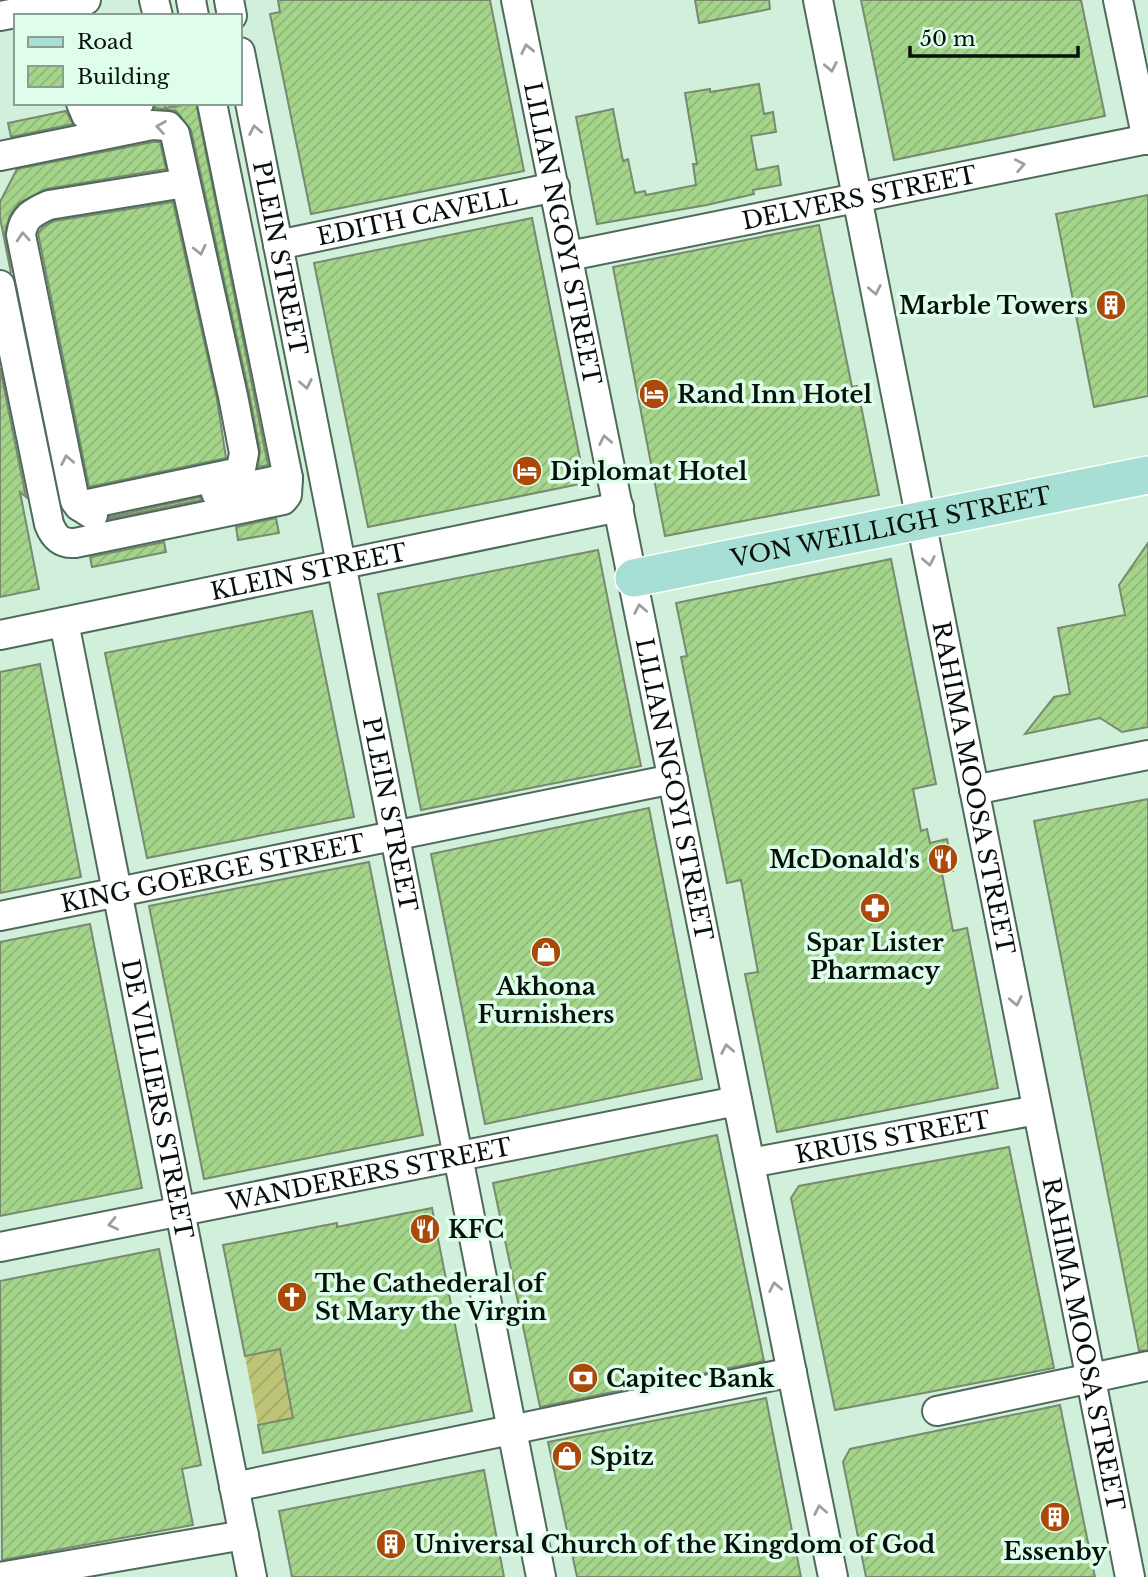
<svg xmlns="http://www.w3.org/2000/svg" width="1148" height="1577" font-family="'Libre Baskerville',serif">
<defs>
<pattern id="garden-furrows" width="10" height="10" patternUnits="userSpaceOnUse" patternTransform="scale(1.75)"><rect width="10" height="10" fill="#bdc476"/><path d="M-1 1l2-2M0 10L10 0M9 11l2-2" fill="none" stroke="#a1a765"/></pattern>
<pattern id="building-hatch" width="6" height="6" patternUnits="userSpaceOnUse" patternTransform="scale(1.75)"><rect width="6" height="6" fill="#a4d58a"/><path d="M-1 1l2-2M0 6l6-6M5 7l2-2" fill="none" stroke="#8cb676"/></pattern>
</defs>
<rect width="100%" height="100%" fill="#d1f0dc"/>
<path fill="url(#garden-furrows)" d="M 280,1349 L 293,1418 L 258,1425 L 245,1356 Z"/>
<g fill="url(#building-hatch)" stroke="#798a71" stroke-width="2">
<path d="M 278,0 L 490,0 L 524,171 L 311,214 L 270,14 L 280,12 Z"/>
<path d="M 695,0 L 769,0 L 770,9 L 699,23 Z"/>
<path d="M 861,0 L 1081,0 L 1105,116 L 894,160 Z"/>
<path d="M 759,84 L 764,114 L 773,112 L 776,132 L 751,136 L 757,170 L 778,166 L 781,185 L 753,190 L 754,194 L 707,205 L 597,224 L 576,117 L 613,109 L 623,161 L 628,159 L 635,193 L 645,191 L 646,195 L 696,185 L 693,164 L 697,164 L 685,93 L 710,89 L 710,92 Z"/>
<path d="M 155,103 L 165,103 L 165,108 L 196,103 L 268,465 L 258,467 L 260,450 L 249,393 L 191,130 L 176,111 L 155,108 Z"/>
<path d="M 66,111 L 73,124 L 11,137 L 8,123 Z"/>
<path d="M 153,142 L 160,142 L 166,169 L 46,189 L 19,203 L 10,215 L 5,232 L 11,273 L 0,218 L 0,202 L 17,169 Z"/>
<path d="M 1148,195 L 1148,396 L 1094,407 L 1056,214 Z"/>
<path d="M 173,202 L 217,399 L 226,458 L 89,487 L 38,233 L 43,227 L 54,221 Z"/>
<path d="M 532,218 L 585,483 L 368,527 L 314,263 Z"/>
<path d="M 819,225 L 852,387 L 857,386 L 879,495 L 665,536 L 613,267 Z"/>
<path d="M 0,368 L 26,497 L 20,492 L 39,589 L 0,597 Z"/>
<path d="M 200,497 L 201,500 L 109,519 L 109,517 Z"/>
<path d="M 276,518 L 279,533 L 238,540 L 236,527 Z"/>
<path d="M 164,542 L 166,552 L 92,567 L 90,557 Z"/>
<path d="M 1148,543 L 1148,727 L 1122,732 L 1100,718 L 1025,734 L 1054,697 L 1070,694 L 1058,628 L 1125,615 L 1119,585 Z"/>
<path d="M 598,550 L 641,766 L 421,810 L 378,594 Z"/>
<path d="M 891,559 L 936,784 L 913,789 L 921,831 L 927,829 L 930,843 L 947,839 L 953,871 L 942,873 L 953,931 L 967,928 L 998,1088 L 777,1132 L 745,974 L 758,972 L 741,880 L 727,883 L 681,657 L 687,656 L 676,603 Z"/>
<path d="M 312,611 L 354,817 L 147,858 L 105,653 Z"/>
<path d="M 40,664 L 81,877 L 0,893 L 0,672 Z"/>
<path d="M 1148,799 L 1148,1350 L 1139,1351 L 1034,821 Z"/>
<path d="M 649,808 L 702,1079 L 485,1124 L 431,854 Z"/>
<path d="M 369,862 L 423,1135 L 204,1179 L 149,906 Z"/>
<path d="M 90,924 L 142,1188 L 0,1216 L 0,942 Z"/>
<path d="M 717,1135 L 764,1361 L 540,1407 L 493,1183 Z"/>
<path d="M 1009,1147 L 1054,1368 L 835,1410 L 791,1198 L 799,1186 Z"/>
<path d="M 432,1208 L 472,1411 L 263,1453 L 258,1425 L 293,1418 L 280,1349 L 245,1356 L 223,1245 L 337,1223 L 337,1227 Z"/>
<path d="M 159,1249 L 201,1465 L 182,1469 L 193,1525 L 2,1560 L 0,1281 Z"/>
<path d="M 766,1398 L 801,1577 L 577,1577 L 548,1442 Z"/>
<path d="M 1060,1405 L 1095,1577 L 866,1577 L 843,1462 L 850,1449 Z"/>
<path d="M 484,1470 L 504,1577 L 292,1577 L 279,1511 Z"/>
</g>
<g fill="none" stroke-linecap="round" stroke-linejoin="round">
<g stroke="#4f6a5a" stroke-width="32">
<g id="minor">
<path d="M 154,0 L 158,16"/>
<path d="M 191,0 L 194,16"/>
<path d="M 229,0 L 232,16"/>
<path id="s1" d="M 516,0 L 833,1577"/>
<path id="s2" d="M 818,0 L 1130,1577"/>
<path d="M 1118,0 L 1147,140"/>
<path d="M 0,16 L 86,0"/>
<path id="s3" d="M 240,52 L 541,1577"/>
<path d="M 81,103 L 86,115 L 139,103"/>
<path d="M 0,156 L 152,125 L 168,126 L 175,134 L 233,396 L 244,453 L 241,469 L 235,473 L 79,506"/>
<path id="s4" d="M 278,245 L 555,187"/>
<path id="s5" d="M 569,256 L 1148,139"/>
<path d="M 0,285 L 49,524 C 54,537 61,544 75,543 L 283,500 L 287,495 L 288,478 L 212,103"/>
<path d="M 216,493 L 288,478"/>
<path d="M 93,515 L 79,506 L 75,501 L 21,235 C 23,217 33,212 49,205 L 185,183"/>
<path id="s6" d="M 64,622 L 252,1577"/>
<path id="s7" d="M 0,635 L 619,507"/>
<path d="M 974,790 L 1148,755"/>
<path id="s8" d="M 0,916 L 673,779"/>
<path id="s9" d="M 750,1163 L 1037,1110"/>
<path id="s10" d="M 0,1247 L 737,1101"/>
<path d="M 937,1411 L 1148,1366"/>
<path d="M 234,1487 L 792,1372"/>
<path d="M 0,1577 L 244,1535"/>
</g>
</g>
<g stroke="#fff" stroke-width="40">
<g id="major">
<path id="s11" d="M 634,578 L 1148,475"/>
</g>
</g>
<use href="#minor" stroke="#fff" stroke-width="28"/>
<use href="#major" stroke="#a7dfd4" stroke-width="37"/>
</g>
<defs><path id="oneway-chevron" d="M-2-3.5L2.5 0L-2 3.5" fill="none" stroke-width="1.6" stroke-linecap="round" stroke-linejoin="round" transform="scale(1.75)"/></defs>
<g stroke="#9ca09d">
<use href="#oneway-chevron" transform="translate(527 49) rotate(-102)"/>
<use href="#oneway-chevron" transform="translate(831 67) rotate(79)"/>
<use href="#oneway-chevron" transform="translate(161 127) rotate(-171)"/>
<use href="#oneway-chevron" transform="translate(255 130) rotate(-101)"/>
<use href="#oneway-chevron" transform="translate(1020 165) rotate(-11)"/>
<use href="#oneway-chevron" transform="translate(23 237) rotate(-94)"/>
<use href="#oneway-chevron" transform="translate(200 250) rotate(77)"/>
<use href="#oneway-chevron" transform="translate(875 290) rotate(79)"/>
<use href="#oneway-chevron" transform="translate(306 384) rotate(79)"/>
<use href="#oneway-chevron" transform="translate(605 440) rotate(-101)"/>
<use href="#oneway-chevron" transform="translate(67 460) rotate(-101)"/>
<use href="#oneway-chevron" transform="translate(929 561) rotate(79)"/>
<use href="#oneway-chevron" transform="translate(640 609) rotate(-101)"/>
<use href="#oneway-chevron" transform="translate(1016 1001) rotate(79)"/>
<use href="#oneway-chevron" transform="translate(727 1049) rotate(-101)"/>
<use href="#oneway-chevron" transform="translate(113 1224) rotate(168)"/>
<use href="#oneway-chevron" transform="translate(775 1287) rotate(-101)"/>
<use href="#oneway-chevron" transform="translate(820 1510) rotate(-101)"/>
</g>
<defs>
<g id="building-disc" transform="scale(1.575)"><circle r="9.5" fill="#ab4908" stroke="#defdea"/><path d="M-4-6H4V6H1V3H-1V6H-4ZM-2.5-4.3h1.7v1.8h-1.7ZM.8-4.3h1.7v1.8H.8ZM-2.5-1h1.7V.8h-1.7ZM.8-1h1.7V.8H.8Z" fill="#fff"/></g>
<g id="hotel-disc" transform="scale(1.575)"><circle r="9.5" fill="#ab4908" stroke="#defdea"/><path d="M-6-4.5h1.5V1H6V5H4.5V3h-9V5H-6ZM-4 0a1.8 1.8 0 1 1 3.6 0ZM.5 0V-2.5h3Q6-2.5 6 0Z" fill="#fff"/></g>
<g id="restaurant-disc" transform="scale(1.575)"><circle r="9.5" fill="#ab4908" stroke="#defdea"/><path d="M-5-6h1v4h1v-4h1v4h1v-4h1v5L-1.5 .5V6h-2V.5L-5-1ZM5-6V6H3V1.5H1.5Q1.5-4 5-6Z" fill="#fff"/></g>
<g id="pharmacy-disc" transform="scale(1.575)"><circle r="9.5" fill="#ab4908" stroke="#defdea"/><path d="M-2-6h4v4h4v4h-4v4h-4v-4h-4v-4h4Z" fill="#fff"/></g>
<g id="shop-disc" transform="scale(1.575)"><circle r="9.5" fill="#ab4908" stroke="#defdea"/><path d="M-5-2.5h2.3a2.7 3.5 0 0 1 5.4 0H5L5.5 6h-11ZM-1.5-2.5h3a1.5 2.3 0 0 0-3 0Z" fill="#fff"/></g>
<g id="church-disc" transform="scale(1.575)"><circle r="9.5" fill="#ab4908" stroke="#defdea"/><path d="M-1.2-6h2.4v3.5h3.3v2.4h-3.3V6h-2.4V-.1h-3.3v-2.4h3.3Z" fill="#fff"/></g>
<g id="bank-disc" transform="scale(1.575)"><circle r="9.5" fill="#ab4908" stroke="#defdea"/><path d="M-6-4H6V4H-6ZM0-2.3a2.3 2.3 0 1 0 0 4.6a2.3 2.3 0 1 0 0-4.6Z" fill="#fff"/></g>
</defs>
<g fill-rule="evenodd">
<use href="#building-disc" x="1111" y="305"/>
<use href="#hotel-disc" x="654" y="394"/>
<use href="#hotel-disc" x="527" y="471"/>
<use href="#restaurant-disc" x="943" y="859"/>
<use href="#pharmacy-disc" x="875" y="908"/>
<use href="#shop-disc" x="546" y="952"/>
<use href="#restaurant-disc" x="425" y="1229"/>
<use href="#church-disc" x="292" y="1297"/>
<use href="#bank-disc" x="583" y="1378"/>
<use href="#shop-disc" x="567" y="1456"/>
<use href="#building-disc" x="1055" y="1517"/>
<use href="#building-disc" x="391" y="1544"/>
</g>
<g text-anchor="middle" dominant-baseline="central" stroke-width="7" stroke-linejoin="round" paint-order="stroke">
<g font-size="24" fill="#07110b" stroke="#defdea">
<text stroke="none"><textPath href="#s5" startOffset="296">DELVERS STREET</textPath></text>
<text stroke="none"><textPath href="#s4" startOffset="142">EDITH CAVELL</textPath></text>
<text stroke="none"><textPath href="#s1" startOffset="238">LILIAN NGOYI STREET</textPath></text>
<text stroke="none"><textPath href="#s3" startOffset="210">PLEIN STREET</textPath></text>
<text stroke="none"><textPath href="#s11" startOffset="262">VON WEILLIGH STREET</textPath></text>
<text stroke="none"><textPath href="#s7" startOffset="315">KLEIN STREET</textPath></text>
<text stroke="none"><textPath href="#s1" startOffset="805">LILIAN NGOYI STREET</textPath></text>
<text stroke="none"><textPath href="#s2" startOffset="803">RAHIMA MOOSA STREET</textPath></text>
<text stroke="none"><textPath href="#s3" startOffset="777">PLEIN STREET</textPath></text>
<text stroke="none"><textPath href="#s8" startOffset="217">KING GOERGE STREET</textPath></text>
<text stroke="none"><textPath href="#s6" startOffset="486">DE VILLIERS STREET</textPath></text>
<text stroke="none"><textPath href="#s9" startOffset="145">KRUIS STREET</textPath></text>
<text stroke="none"><textPath href="#s10" startOffset="376">WANDERERS STREET</textPath></text>
<text stroke="none"><textPath href="#s2" startOffset="1370">RAHIMA MOOSA STREET</textPath></text>
</g>
<g font-size="24" font-weight="bold" fill="#07110b" stroke="#defdea" text-anchor="start">
<text x="1088" y="305" text-anchor="end">Marble Towers</text>
<text x="677" y="394">Rand Inn Hotel</text>
<text x="550" y="471">Diplomat Hotel</text>
<text x="920" y="859" text-anchor="end">McDonald's</text>
<text x="875" y="942" text-anchor="middle">Spar Lister<tspan x="875" dy="28">Pharmacy</tspan></text>
<text x="546" y="986" text-anchor="middle">Akhona<tspan x="546" dy="28">Furnishers</tspan></text>
<text x="448" y="1229">KFC</text>
<text x="315" y="1283">The Cathederal of<tspan x="315" dy="28">St Mary the Virgin</tspan></text>
<text x="606" y="1378">Capitec Bank</text>
<text x="590" y="1456">Spitz</text>
<text x="414" y="1544">Universal Church of the Kingdom of God</text>
<text x="1055" y="1551" text-anchor="middle">Essenby</text>
</g>
</g>
<rect x="14" y="14" width="228" height="91" fill="#defdea" stroke="#889f91" stroke-width="2"/>
<rect x="28" y="37" width="35" height="10" fill="#a7dfd4" stroke="#889f91" stroke-width="2"/>
<text x="77" y="49" font-size="21" fill="#07110b">Road</text>
<rect x="28" y="66" width="35" height="21" fill="url(#building-hatch)" stroke="#889f91" stroke-width="2"/>
<text x="77" y="84" font-size="21" fill="#07110b">Building</text>
<path d="M910 46v10h168v-10" fill="none" stroke="#07110b" stroke-width="3.5"/>
<text x="920" y="46" font-size="21" fill="#07110b" stroke="#defdea" stroke-width="5" paint-order="stroke">50 m</text>
</svg>
